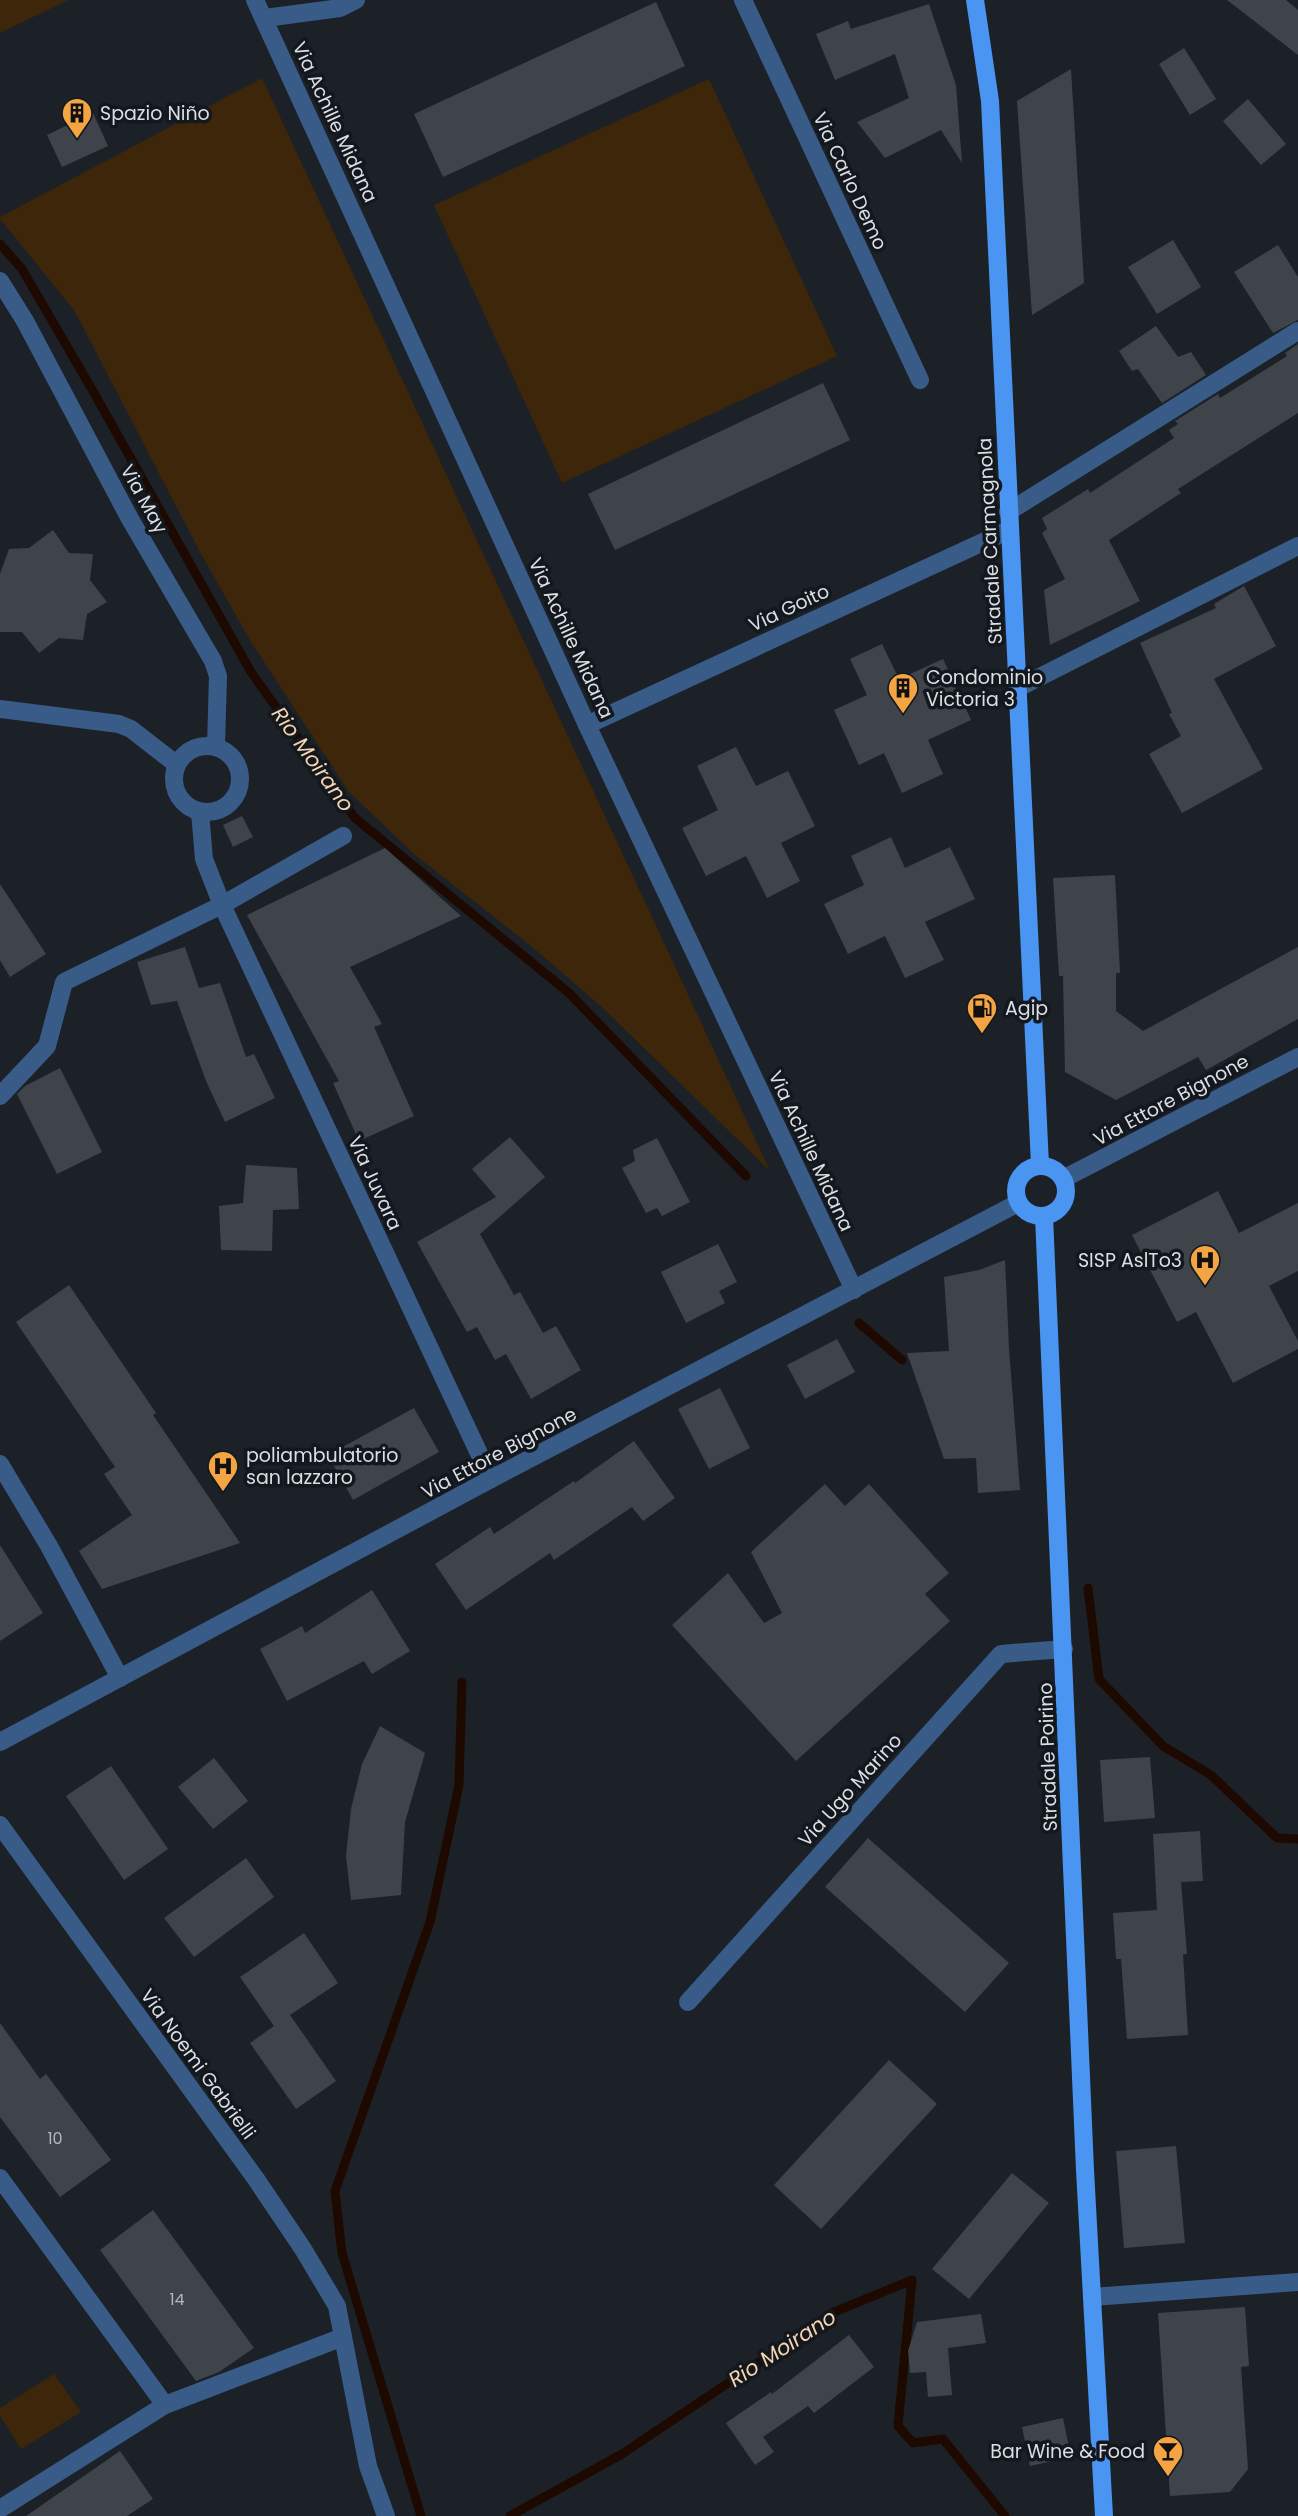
<svg xmlns="http://www.w3.org/2000/svg" width="1298" height="2516" font-family="Poppins,sans-serif">
<rect width="100%" height="100%" fill="#1c2127"/>
<g fill="#3d2609">
<path d="M 0,0 L 68,0 L 0,33 Z"/>
<path d="M 262,78 L 770,1171 L 605,1010 L 536,950 L 415,855 L 349,792 L 251,642 L 201,554 L 74,310 L 0,219 L 0,217 Z"/>
<path d="M 709,79 L 837,356 L 562,483 L 434,205 Z"/>
<path d="M 54,2374 L 81,2412 L 21,2449 L 0,2416 L 0,2408 Z"/>
</g>
<g fill="none" stroke-linecap="round" stroke-linejoin="round">
<g stroke="#1d0900" stroke-width="9">
<path d="M 0,244 L 22,269 L 94,393 L 251,672 L 355,818 L 569,993 L 746,1176"/>
<path d="M 859,1323 L 902,1360"/>
<path d="M 1088,1588 L 1099,1679 L 1163,1746 L 1211,1775 L 1277,1838 L 1298,1839"/>
<path d="M 421,2516 L 342,2253 L 335,2191 L 430,1922 L 459,1785 L 462,1682"/>
<path d="M 510,2516 L 622,2454 L 834,2312 L 912,2280 L 898,2426 L 913,2443 L 943,2439 L 1005,2516"/>
</g>
</g>
<g fill="#3f444b">
<path d="M 1227,0 L 1286,0 L 1298,10 L 1298,55 Z"/>
<path d="M 656,2 L 685,66 L 443,177 L 414,114 Z"/>
<path d="M 929,4 L 956,85 L 962,163 L 941,130 L 885,158 L 857,122 L 909,98 L 895,54 L 835,80 L 816,34 L 848,21 L 851,29 Z"/>
<path d="M 1184,48 L 1216,99 L 1190,115 L 1159,64 Z"/>
<path d="M 1071,69 L 1084,283 L 1032,315 L 1017,101 Z"/>
<path d="M 1248,99 L 1286,144 L 1261,165 L 1223,121 Z"/>
<path d="M 93,113 L 108,146 L 62,167 L 47,135 Z"/>
<path d="M 1173,240 L 1201,287 L 1157,314 L 1128,267 Z"/>
<path d="M 1278,245 L 1298,277 L 1298,320 L 1273,333 L 1234,272 Z"/>
<path d="M 1156,326 L 1178,357 L 1191,352 L 1206,375 L 1162,403 L 1138,369 L 1132,371 L 1119,351 Z"/>
<path d="M 1298,344 L 1298,413 L 1178,489 L 1181,493 L 1109,540 L 1140,601 L 1050,645 L 1044,590 L 1065,579 L 1042,533 L 1047,529 L 1042,518 L 1088,489 L 1090,493 L 1174,438 L 1169,430 L 1178,424 L 1175,421 L 1218,394 L 1220,398 L 1287,356 L 1285,353 Z"/>
<path d="M 823,383 L 850,440 L 615,550 L 588,494 Z"/>
<path d="M 53,530 L 69,553 L 93,554 L 90,580 L 107,602 L 87,614 L 83,640 L 59,638 L 39,653 L 22,632 L 0,632 L 0,574 L 9,549 L 29,548 Z"/>
<path d="M 1244,586 L 1276,646 L 1214,679 L 1263,769 L 1182,813 L 1149,754 L 1181,736 L 1169,714 L 1172,713 L 1140,643 L 1216,608 L 1214,604 Z"/>
<path d="M 882,644 L 899,679 L 943,659 L 971,720 L 928,740 L 943,774 L 902,793 L 884,753 L 859,765 L 834,710 L 867,695 L 850,659 Z"/>
<path d="M 736,747 L 756,786 L 788,771 L 815,826 L 781,843 L 800,881 L 767,898 L 746,856 L 706,876 L 682,828 L 718,810 L 697,766 Z"/>
<path d="M 242,816 L 253,837 L 233,847 L 223,825 Z"/>
<path d="M 891,837 L 905,868 L 950,847 L 975,899 L 925,922 L 944,960 L 905,978 L 885,936 L 848,954 L 824,904 L 864,885 L 851,856 Z"/>
<path d="M 385,848 L 461,916 L 350,967 L 382,1024 L 374,1027 L 414,1116 L 359,1141 L 333,1083 L 339,1081 L 247,915 Z"/>
<path d="M 1115,875 L 1120,973 L 1116,973 L 1116,1011 L 1143,1031 L 1298,947 L 1298,1019 L 1206,1070 L 1198,1057 L 1116,1100 L 1065,1072 L 1063,976 L 1059,976 L 1053,878 Z"/>
<path d="M 0,884 L 46,954 L 10,977 L 0,960 Z"/>
<path d="M 185,947 L 199,988 L 220,983 L 246,1057 L 254,1054 L 275,1098 L 225,1122 L 206,1081 L 177,1001 L 151,1005 L 137,962 Z"/>
<path d="M 60,1068 L 102,1152 L 57,1174 L 17,1094 L 25,1086 Z"/>
<path d="M 510,1137 L 545,1177 L 480,1234 L 514,1295 L 520,1292 L 543,1333 L 556,1326 L 581,1370 L 531,1399 L 506,1354 L 495,1360 L 477,1327 L 467,1332 L 417,1242 L 496,1197 L 472,1169 Z"/>
<path d="M 657,1138 L 690,1202 L 662,1216 L 657,1208 L 646,1213 L 622,1168 L 635,1161 L 633,1150 Z"/>
<path d="M 246,1165 L 297,1168 L 299,1209 L 273,1210 L 272,1251 L 221,1250 L 219,1206 L 243,1203 Z"/>
<path d="M 1218,1191 L 1239,1233 L 1298,1203 L 1298,1271 L 1269,1286 L 1298,1341 L 1298,1349 L 1233,1383 L 1196,1312 L 1177,1322 L 1132,1235 Z"/>
<path d="M 718,1244 L 737,1282 L 719,1291 L 725,1303 L 686,1323 L 661,1272 Z"/>
<path d="M 1005,1260 L 1009,1348 L 1020,1490 L 978,1493 L 976,1458 L 944,1459 L 907,1353 L 949,1351 L 944,1277 L 979,1270 Z"/>
<path d="M 69,1285 L 156,1413 L 153,1415 L 240,1543 L 102,1589 L 79,1551 L 132,1515 L 104,1474 L 115,1467 L 16,1322 Z"/>
<path d="M 837,1339 L 855,1372 L 805,1399 L 787,1365 Z"/>
<path d="M 720,1388 L 750,1448 L 709,1469 L 678,1409 Z"/>
<path d="M 414,1408 L 439,1452 L 353,1500 L 328,1455 Z"/>
<path d="M 634,1441 L 675,1498 L 643,1521 L 632,1507 L 554,1560 L 550,1553 L 466,1610 L 435,1564 L 490,1527 L 494,1534 L 574,1481 L 575,1483 Z"/>
<path d="M 825,1484 L 845,1506 L 869,1484 L 949,1573 L 925,1594 L 950,1621 L 796,1761 L 672,1625 L 728,1573 L 764,1623 L 782,1613 L 751,1552 Z"/>
<path d="M 0,1545 L 43,1613 L 0,1641 Z"/>
<path d="M 372,1590 L 410,1651 L 372,1674 L 364,1661 L 287,1701 L 260,1649 L 302,1626 L 305,1633 Z"/>
<path d="M 380,1726 L 425,1753 L 405,1822 L 401,1895 L 351,1900 L 346,1856 L 351,1809 L 362,1764 Z"/>
<path d="M 1150,1757 L 1155,1818 L 1104,1822 L 1100,1760 Z"/>
<path d="M 214,1758 L 248,1801 L 213,1829 L 178,1787 Z"/>
<path d="M 111,1766 L 168,1849 L 124,1880 L 66,1796 Z"/>
<path d="M 1200,1831 L 1203,1881 L 1181,1882 L 1187,1954 L 1183,1954 L 1188,2035 L 1127,2039 L 1121,1959 L 1116,1959 L 1113,1913 L 1157,1910 L 1153,1834 Z"/>
<path d="M 868,1838 L 1009,1963 L 965,2012 L 825,1887 Z"/>
<path d="M 246,1858 L 274,1897 L 194,1957 L 164,1918 Z"/>
<path d="M 304,1933 L 338,1983 L 290,2015 L 336,2081 L 296,2109 L 250,2043 L 274,2026 L 240,1977 Z"/>
<path d="M 0,2023 L 40,2079 L 46,2074 L 111,2160 L 60,2197 L 0,2117 Z"/>
<path d="M 889,2060 L 937,2104 L 821,2229 L 774,2185 Z"/>
<path d="M 1176,2146 L 1185,2243 L 1124,2248 L 1116,2151 Z"/>
<path d="M 1012,2173 L 1049,2203 L 969,2299 L 932,2269 Z"/>
<path d="M 153,2210 L 254,2348 L 219,2372 L 196,2381 L 100,2250 Z"/>
<path d="M 1245,2307 L 1249,2366 L 1241,2367 L 1248,2469 L 1230,2492 L 1170,2496 L 1158,2313 Z"/>
<path d="M 981,2314 L 986,2343 L 948,2348 L 952,2395 L 928,2397 L 926,2372 L 910,2373 L 908,2351 L 917,2322 Z"/>
<path d="M 849,2335 L 874,2367 L 814,2413 L 808,2406 L 763,2437 L 774,2452 L 755,2465 L 726,2423 L 771,2392 L 772,2394 Z"/>
<path d="M 1063,2418 L 1071,2457 L 1030,2466 L 1022,2427 Z"/>
<path d="M 120,2451 L 153,2499 L 127,2516 L 26,2516 Z"/>
</g>
<g fill="none" stroke-linecap="round" stroke-linejoin="round">
<g stroke="#395b88" stroke-width="18">
<path d="M 255,0 L 587,725 L 854,1290"/>
<path d="M 743,0 L 920,380"/>
<path d="M 265,18 L 340,8 L 356,0"/>
<path d="M 0,281 L 25,321 L 130,519 L 213,661 L 218,676 L 216,746"/>
<path d="M 1008,512 L 1298,331"/>
<path d="M 1018,688 L 1298,546"/>
<path d="M 0,709 L 119,724 L 131,729 L 176,764"/>
<path d="M 587,725 L 1009,530"/>
<circle cx="207" cy="779" r="33"/>
<path d="M 200,812 L 204,859 L 222,905 L 491,1479"/>
<path d="M 0,1096 L 47,1046 L 64,982 L 222,905 L 343,836"/>
<path d="M 1063,1179 L 1298,1057"/>
<path d="M 0,1464 L 49,1546 L 120,1678"/>
<path d="M 0,1742 L 491,1479 L 1018,1203"/>
<path d="M 0,1825 L 256,2179 L 303,2249 L 337,2306 L 368,2466 L 386,2516"/>
<path d="M 688,2002 L 1001,1654 L 1064,1649"/>
<path d="M 0,2178 L 165,2405"/>
<path d="M 1092,2297 L 1298,2282"/>
<path d="M 0,2509 L 165,2405 L 343,2337"/>
</g>
<g stroke="#4a95f1" stroke-width="18">
<path d="M 975,0 L 990,101 L 1040,1165"/>
<circle cx="1041" cy="1191" r="25"/>
<path d="M 1044,1216 L 1085,2170 L 1104,2516"/>
</g>
</g>
<defs>
<g id="building-pin" transform="scale(1.575)"><path d="M0 17L-7.5 6A9.5 9.5 0 1 1 7.5 6Z" fill="#f4a443" stroke="#13171e"/><path d="M-4-6H4V6H1V3H-1V6H-4ZM-2.5-4.3h1.7v1.8h-1.7ZM.8-4.3h1.7v1.8H.8ZM-2.5-1h1.7V.8h-1.7ZM.8-1h1.7V.8H.8Z" fill="#111"/></g>
<g id="fuel-pin" transform="scale(1.575)"><path d="M0 17L-7.5 6A9.5 9.5 0 1 1 7.5 6Z" fill="#f4a443" stroke="#13171e"/><path d="M-5.5-6h7V0h2V4h1.3V-2.5L3-4.5l.8-.8L6-3V5H2.5V1h-1V6h-7ZM-4.2-4.7v3.2H.2V-4.7Z" fill="#111"/></g>
<g id="hospital-pin" transform="scale(1.575)"><path d="M0 17L-7.5 6A9.5 9.5 0 1 1 7.5 6Z" fill="#f4a443" stroke="#13171e"/><path d="M-5-5h3v3.5h4V-5h3V5h-3V1.5h-4V5h-3Z" fill="#111"/></g>
<g id="bar-pin" transform="scale(1.575)"><path d="M0 17L-7.5 6A9.5 9.5 0 1 1 7.5 6Z" fill="#f4a443" stroke="#13171e"/><path d="M-6-5H6L.8 .8V4.5H3.5V6h-7V4.5H-.8V.8Z" fill="#111"/></g>
</defs>
<g fill-rule="evenodd">
<use href="#building-pin" x="77" y="113"/>
<use href="#building-pin" x="903" y="688"/>
<use href="#fuel-pin" x="982" y="1008"/>
<use href="#hospital-pin" x="1205" y="1260"/>
<use href="#hospital-pin" x="223" y="1466"/>
<use href="#bar-pin" x="1168" y="2451"/>
</g>
<g text-anchor="middle" dominant-baseline="central" stroke-width="7" stroke-linejoin="round" paint-order="stroke">
<g font-size="16" fill="#b4b8bc">
<text x="55" y="2138">10</text>
<text x="177" y="2299">14</text>
</g>
<g font-size="19" fill="#dbdee2" stroke="#13171e" text-anchor="start">
<text x="100" y="113">Spazio Niño</text>
<text x="926" y="677">Condominio<tspan x="926" dy="22">Victoria 3</tspan></text>
<text x="1005" y="1008">Agip</text>
<text x="1182" y="1260" text-anchor="end">SISP AslTo3</text>
<text x="246" y="1455">poliambulatorio<tspan x="246" dy="22">san lazzaro</tspan></text>
<text x="1145" y="2451" text-anchor="end">Bar Wine &amp; Food</text>
</g>
<g font-size="19" fill="#dbdee2" stroke="#13171e">
<text transform="translate(335 122) rotate(65)">Via Achille Midana</text>
<text transform="translate(850 181) rotate(65)">Via Carlo Demo</text>
<text transform="translate(144 499) rotate(61)">Via May</text>
<text transform="translate(990 541) rotate(-93)">Stradale Carmagnola</text>
<text transform="translate(789 608) rotate(-25)">Via Goito</text>
<text transform="translate(571 638) rotate(65)">Via Achille Midana</text>
<text transform="translate(1171 1100) rotate(-28)">Via Ettore Bignone</text>
<text transform="translate(811 1151) rotate(65)">Via Achille Midana</text>
<text transform="translate(375 1183) rotate(65)">Via Juvara</text>
<text transform="translate(499 1453) rotate(-28)">Via Ettore Bignone</text>
<text transform="translate(1048 1757) rotate(-92)">Stradale Poirino</text>
<text transform="translate(850 1790) rotate(-48)">Via Ugo Marino</text>
<text transform="translate(198 2064) rotate(54)">Via Noemi Gabrielli</text>
</g>
<g font-size="21" font-style="italic" fill="#f6d3af" stroke="#13171e">
<text transform="translate(313 759) rotate(54)">Rio Moirano</text>
<text transform="translate(782 2348) rotate(-33)">Rio Moirano</text>
</g>
</g>
</svg>
